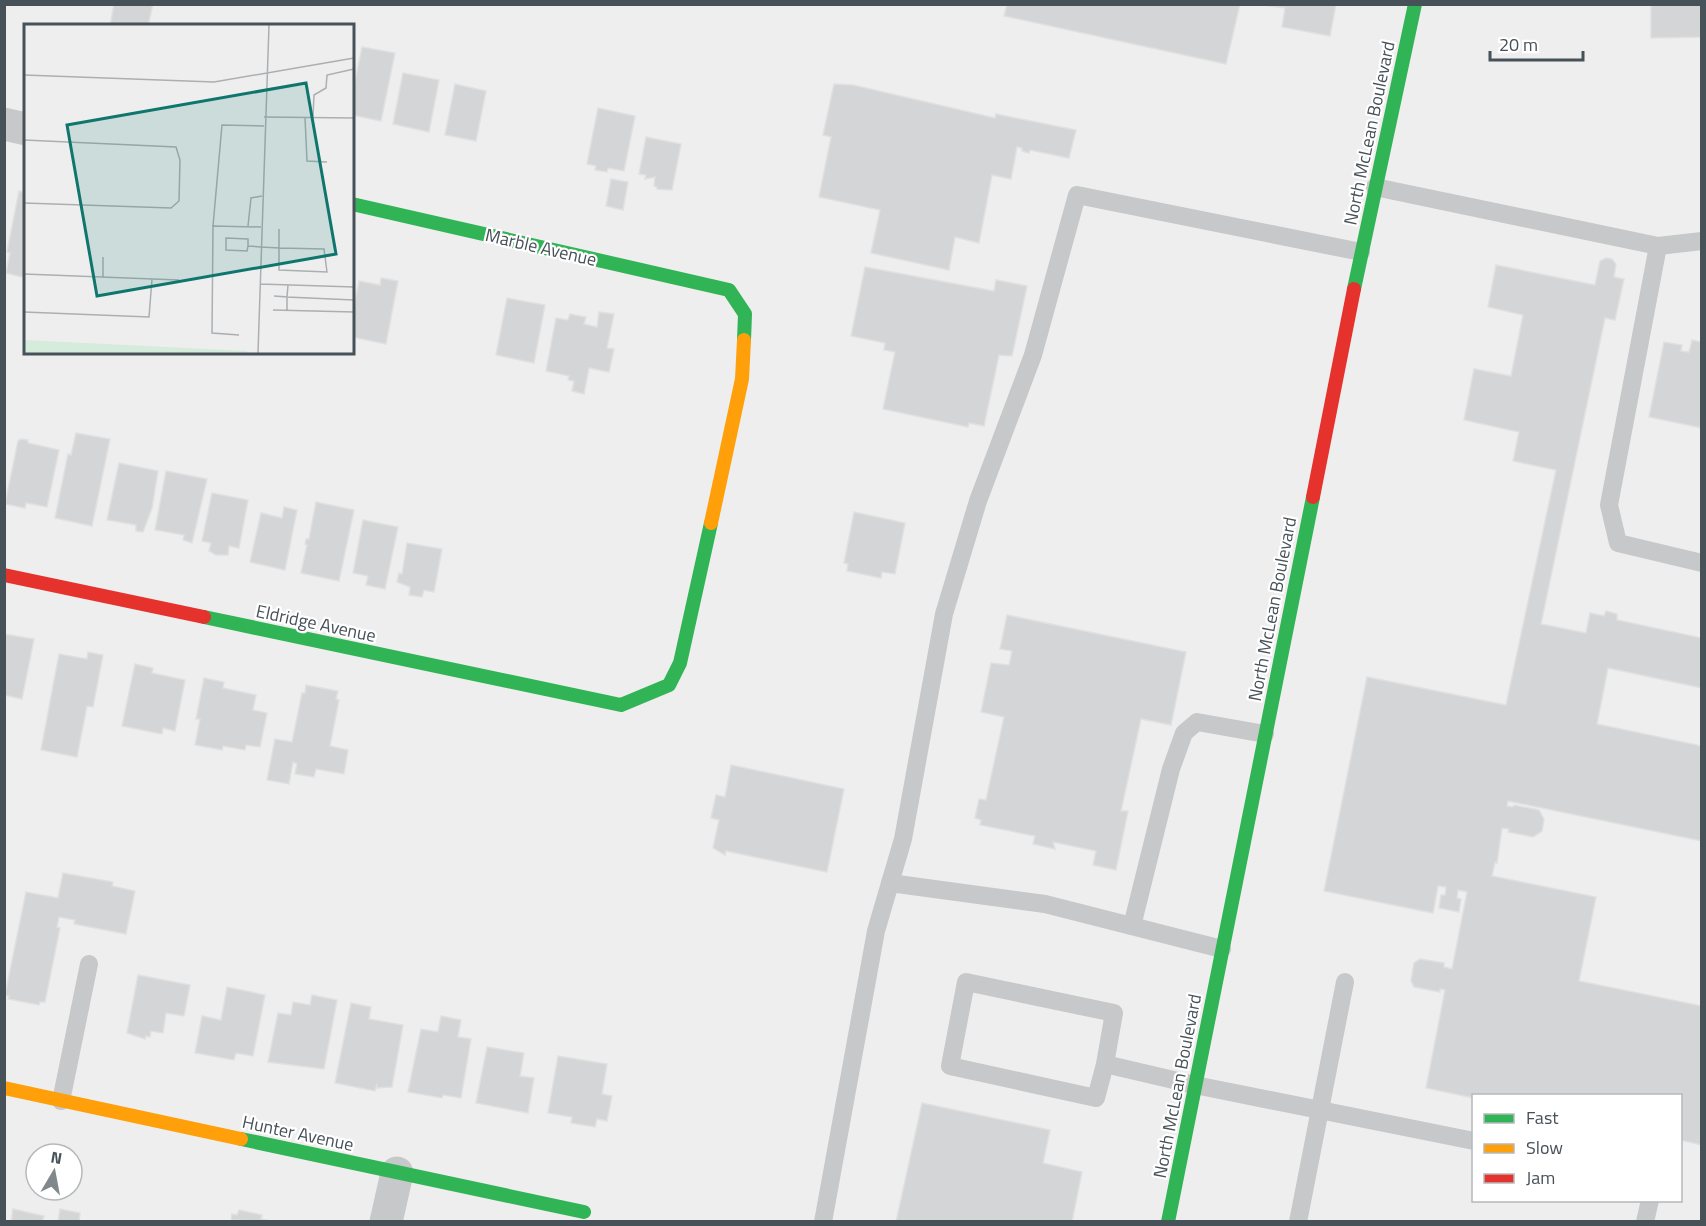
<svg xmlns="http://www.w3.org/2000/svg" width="1706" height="1226" font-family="'Titillium Web',sans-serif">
<rect width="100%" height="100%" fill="#eee"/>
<g fill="#d4d5d6" stroke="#e0e0e1" stroke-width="1.5">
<path d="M 114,4 L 153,4 L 148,26 L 110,26 Z"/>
<path d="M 1007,4 L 1240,4 L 1226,64 L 1004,16 Z"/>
<path d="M 1256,4 L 1336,4 L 1330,36 L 1282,27 L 1285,8 Z"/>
<path d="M 1651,4 L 1702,4 L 1702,37 L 1651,38 Z"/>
<path d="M 362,47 L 395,53 L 381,121 L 352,115 L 352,95 Z"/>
<path d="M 403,73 L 439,80 L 429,132 L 393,124 Z"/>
<path d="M 455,84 L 486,91 L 476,141 L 445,135 Z"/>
<path d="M 834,84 L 853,85 L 995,118 L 996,114 L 1076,130 L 1069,158 L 1030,150 L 1029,153 L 1022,151 L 1022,148 L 1017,147 L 1011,179 L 992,175 L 979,243 L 955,237 L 949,270 L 871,253 L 880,210 L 819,197 L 831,137 L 823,135 Z"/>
<path d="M 598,108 L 635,116 L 624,171 L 608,168 L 607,172 L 595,170 L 596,166 L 587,164 Z"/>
<path d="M 646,137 L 681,144 L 672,190 L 657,189 L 657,187 L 654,186 L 655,177 L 645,179 L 646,175 L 639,174 Z"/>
<path d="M 611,179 L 628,182 L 623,210 L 606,206 Z"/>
<path d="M 19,191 L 26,193 L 26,277 L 22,277 L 6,273 L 10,253 L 7,252 Z"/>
<path d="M 1606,258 L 1612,259 L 1616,264 L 1614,277 L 1624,279 L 1615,320 L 1605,318 L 1541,624 L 1586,633 L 1590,613 L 1604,616 L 1606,611 L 1617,614 L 1617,620 L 1702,638 L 1702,688 L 1608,668 L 1597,724 L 1702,746 L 1702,841 L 1508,801 L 1507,806 L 1513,807 L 1514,805 L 1539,810 L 1544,819 L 1542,831 L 1533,837 L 1508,832 L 1509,829 L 1502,828 L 1497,863 L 1495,862 L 1492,876 L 1596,897 L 1579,981 L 1702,1006 L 1702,1145 L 1680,1140 L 1680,1096 L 1474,1096 L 1474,1098 L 1426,1088 L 1445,990 L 1440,989 L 1440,992 L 1414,987 L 1411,981 L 1414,963 L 1420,959 L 1444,963 L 1444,967 L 1452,969 L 1467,892 L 1458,890 L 1457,898 L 1461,899 L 1459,912 L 1439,908 L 1441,895 L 1445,895 L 1446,887 L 1438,886 L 1433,913 L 1324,891 L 1367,677 L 1506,705 L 1556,470 L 1513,461 L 1519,432 L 1464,420 L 1474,369 L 1511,376 L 1523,315 L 1488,307 L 1496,265 L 1595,285 L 1600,261 Z"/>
<path d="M 865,267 L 994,291 L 996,280 L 1027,286 L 1012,356 L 999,355 L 984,426 L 969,423 L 968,427 L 883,409 L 895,352 L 884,350 L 885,343 L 851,336 Z"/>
<path d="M 381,278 L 398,281 L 386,344 L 352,337 L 352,316 L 359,281 L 380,285 Z"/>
<path d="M 507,298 L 545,305 L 534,363 L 496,355 Z"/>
<path d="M 599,312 L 614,314 L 607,348 L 614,349 L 609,372 L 589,368 L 584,394 L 572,391 L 574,381 L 568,380 L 569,376 L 546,371 L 556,318 L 568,320 L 570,314 L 586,317 L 584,324 L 597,327 Z"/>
<path d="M 1692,340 L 1702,342 L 1702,428 L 1649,417 L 1664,342 L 1682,345 L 1681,351 L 1689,352 Z"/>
<path d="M 76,433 L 110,439 L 92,526 L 55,518 L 68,454 L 71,455 Z"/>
<path d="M 21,439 L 28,440 L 28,443 L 59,450 L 47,507 L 26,503 L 25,508 L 5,504 L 18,441 Z"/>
<path d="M 119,463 L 158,471 L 152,508 L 143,532 L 136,531 L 136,525 L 107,520 Z"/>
<path d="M 166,471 L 207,479 L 192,543 L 183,540 L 184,535 L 155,530 Z"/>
<path d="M 212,493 L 248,500 L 239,548 L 229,546 L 228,555 L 216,555 L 209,551 L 211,543 L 202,541 Z"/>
<path d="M 316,502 L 354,510 L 339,581 L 301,573 L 307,545 L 305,544 L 306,539 L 309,539 Z"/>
<path d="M 284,507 L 297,510 L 285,570 L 250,562 L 261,513 L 282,518 Z"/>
<path d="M 854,512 L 905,523 L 895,574 L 882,572 L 881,578 L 847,571 L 848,564 L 844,563 Z"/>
<path d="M 363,520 L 398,527 L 385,589 L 366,585 L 368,576 L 353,573 Z"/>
<path d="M 407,543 L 442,549 L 434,592 L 424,590 L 422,597 L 409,595 L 410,587 L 397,582 L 399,573 L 402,574 Z"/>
<path d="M 1007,615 L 1186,652 L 1171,725 L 1141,719 L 1121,811 L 1128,811 L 1116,870 L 1093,865 L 1096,851 L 1053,842 L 1055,849 L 1033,844 L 1035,836 L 980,825 L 981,820 L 975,818 L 979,799 L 986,800 L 1004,717 L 981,712 L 991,663 L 1009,665 L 1012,651 L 1000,649 Z"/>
<path d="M 4,634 L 34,639 L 22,699 L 4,695 Z"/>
<path d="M 88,652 L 103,655 L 93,707 L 87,706 L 77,757 L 41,750 L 59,654 L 87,659 Z"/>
<path d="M 135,664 L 153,668 L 152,673 L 185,680 L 175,731 L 163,728 L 162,734 L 122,726 Z"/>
<path d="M 204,678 L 224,682 L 223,688 L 256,695 L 253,710 L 267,713 L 260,747 L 246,745 L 245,750 L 223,746 L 222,750 L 195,745 L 200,719 L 196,719 Z"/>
<path d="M 306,685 L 338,691 L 336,699 L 339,700 L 330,746 L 348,750 L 344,774 L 316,769 L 314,777 L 295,774 L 297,764 L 293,762 L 289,784 L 267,780 L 275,739 L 292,742 L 302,693 L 305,693 Z"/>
<path d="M 731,765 L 844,789 L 827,872 L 726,851 L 725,855 L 713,848 L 719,820 L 711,818 L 716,795 L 725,797 Z"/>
<path d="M 63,873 L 113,882 L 112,886 L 135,891 L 126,934 L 74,924 L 75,920 L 59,917 L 57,927 L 60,928 L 45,1002 L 40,1002 L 39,1005 L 8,999 L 9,996 L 5,995 L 26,892 L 58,898 Z"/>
<path d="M 138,975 L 190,985 L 184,1016 L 166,1013 L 163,1033 L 151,1031 L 150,1037 L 146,1036 L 145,1039 L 127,1033 Z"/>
<path d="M 227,987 L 265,995 L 253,1056 L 236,1053 L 234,1060 L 195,1053 L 202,1016 L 221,1020 Z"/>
<path d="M 312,995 L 337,1000 L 324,1069 L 268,1062 L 278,1013 L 291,1015 L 293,1002 L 310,1005 Z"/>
<path d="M 351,1003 L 371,1007 L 369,1019 L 403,1025 L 392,1087 L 377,1088 L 377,1084 L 375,1091 L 335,1083 Z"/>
<path d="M 441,1016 L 461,1020 L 458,1037 L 471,1039 L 461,1098 L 443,1095 L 442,1098 L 408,1092 L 421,1029 L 438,1032 Z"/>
<path d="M 487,1047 L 524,1053 L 520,1076 L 534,1078 L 528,1113 L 476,1103 Z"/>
<path d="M 558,1056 L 607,1064 L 602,1094 L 612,1096 L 607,1121 L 597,1119 L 595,1127 L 571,1123 L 572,1117 L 548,1113 Z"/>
<path d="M 922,1103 L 1050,1130 L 1043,1163 L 1082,1172 L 1072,1222 L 896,1222 Z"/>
<path d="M 13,1209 L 44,1216 L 42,1222 L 11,1222 Z"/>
<path d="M 60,1209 L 80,1213 L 79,1222 L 58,1222 Z"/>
<path d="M 239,1210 L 262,1215 L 261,1219 L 276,1222 L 231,1220 L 232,1214 L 237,1215 Z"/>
</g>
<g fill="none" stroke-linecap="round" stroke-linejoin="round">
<g stroke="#c6c8c9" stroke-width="18">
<path d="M 1375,187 L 1658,246 L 1702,241"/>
<path d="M 1658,246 L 1609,505 L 1618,543 L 1702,563"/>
<path d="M 890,883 L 903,839 L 944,614 L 978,501 L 1033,355 L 1077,195 L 1361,252"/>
<path d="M 1132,926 L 1171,769 L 1184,733 L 1197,722 L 1265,734"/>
<path d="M 1105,1064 L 1096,1098 L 950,1066 L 966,982 L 1114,1013 L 1105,1064 L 1195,1085 L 1474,1141"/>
<path d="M 61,1101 L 89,964"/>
<path d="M 823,1222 L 876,931 L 890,883 L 1045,904 L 1222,949"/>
<path d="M 1298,1222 L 1345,982"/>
<path d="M 1645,1222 L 1650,1200"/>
</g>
<g stroke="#c6c8c9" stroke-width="33">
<path d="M 4,124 L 26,129"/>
<path d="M 386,1222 L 397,1173"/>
</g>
<g stroke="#30b455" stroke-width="14">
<path d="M 352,204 L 729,290 L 745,314 L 744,340"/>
<path d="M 1354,289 L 1415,4"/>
<path d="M 204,617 L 621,705 L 669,685 L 680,663 L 711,523"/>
<path d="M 241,1139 L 584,1212"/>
<path d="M 1168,1222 L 1313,497"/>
</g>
<g stroke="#ff9f0a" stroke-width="14">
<path d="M 711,523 L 742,379 L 744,340"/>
<path d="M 4,1088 L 241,1139"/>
</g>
<g stroke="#e5322d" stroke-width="14">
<path d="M 1313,497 L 1354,289"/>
<path d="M 4,575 L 204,617"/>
</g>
</g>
<g text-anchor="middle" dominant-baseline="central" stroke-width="4.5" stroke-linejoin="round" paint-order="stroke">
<g font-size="18" fill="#475158" stroke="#fff">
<text transform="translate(1369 133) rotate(-78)">North McLean Boulevard</text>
<text transform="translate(541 247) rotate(13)">Marble Avenue</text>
<text transform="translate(1272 609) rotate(-79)">North McLean Boulevard</text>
<text transform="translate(316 623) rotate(12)">Eldridge Avenue</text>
<text transform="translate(1177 1086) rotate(-79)">North McLean Boulevard</text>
<text transform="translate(298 1133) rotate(12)">Hunter Avenue</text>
</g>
</g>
<g transform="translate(24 24)">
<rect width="330" height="330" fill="#eee"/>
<path d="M 0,316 L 223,327 L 223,329 L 0,329 Z" fill="#d5ebdb"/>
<path fill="none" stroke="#abafb2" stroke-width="1.5" d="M 0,51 L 190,58 L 330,34M 289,92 L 290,71 L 302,64 L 303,51 L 330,45M 240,93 L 330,94M 281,94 L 283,137 L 303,138M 0,116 L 152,123 L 156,136 L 155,177 L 147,184 L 0,179M 189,202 L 198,101 L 240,102M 224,202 L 227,174 L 238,172M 224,222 L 223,227 L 202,226 L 202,214 L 224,215 L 224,222 L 237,223 L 255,224 L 300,225 L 303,248 L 255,246 L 255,205M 0,250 L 155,256M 79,253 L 79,233M 236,260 L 330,263M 264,261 L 263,273 L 330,276M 250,272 L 263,273 L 263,286M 249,286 L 330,288M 0,288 L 125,293 L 128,255M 215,311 L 188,309 L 189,202 L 237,203M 234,329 L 245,1"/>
<path fill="#0f766e" fill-opacity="0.15" stroke="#0f766e" stroke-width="3" d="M 282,59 L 312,230 L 73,272 L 43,101 Z"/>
<rect width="330" height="330" fill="none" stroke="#475158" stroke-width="3"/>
</g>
<rect width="1706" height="1226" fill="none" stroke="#475158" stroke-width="12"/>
<rect x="1472" y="1094" width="210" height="108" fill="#ffffff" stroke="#b5b9bc" stroke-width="1.5"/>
<rect x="1484" y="1114" width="30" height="9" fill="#30b455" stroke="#b5b9bc" stroke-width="1.5"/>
<text x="1526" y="1124" font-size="18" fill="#475158">Fast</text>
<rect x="1484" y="1144" width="30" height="9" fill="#ff9f0a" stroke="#b5b9bc" stroke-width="1.5"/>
<text x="1526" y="1154" font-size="18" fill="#475158">Slow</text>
<rect x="1484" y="1174" width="30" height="9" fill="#e5322d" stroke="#b5b9bc" stroke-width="1.5"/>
<text x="1526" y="1184" font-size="18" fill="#475158">Jam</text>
<g transform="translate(54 1172) rotate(10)"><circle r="28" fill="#ffffff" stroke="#b5b9bc" stroke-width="1.5"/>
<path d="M0-4.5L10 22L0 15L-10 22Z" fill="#81888c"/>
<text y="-9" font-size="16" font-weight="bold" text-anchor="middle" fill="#475158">N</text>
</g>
<path d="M1490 51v9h93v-9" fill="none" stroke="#475158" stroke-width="3"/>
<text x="1499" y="51" font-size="18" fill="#475158" stroke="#ffffff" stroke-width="4.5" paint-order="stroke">20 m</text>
</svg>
